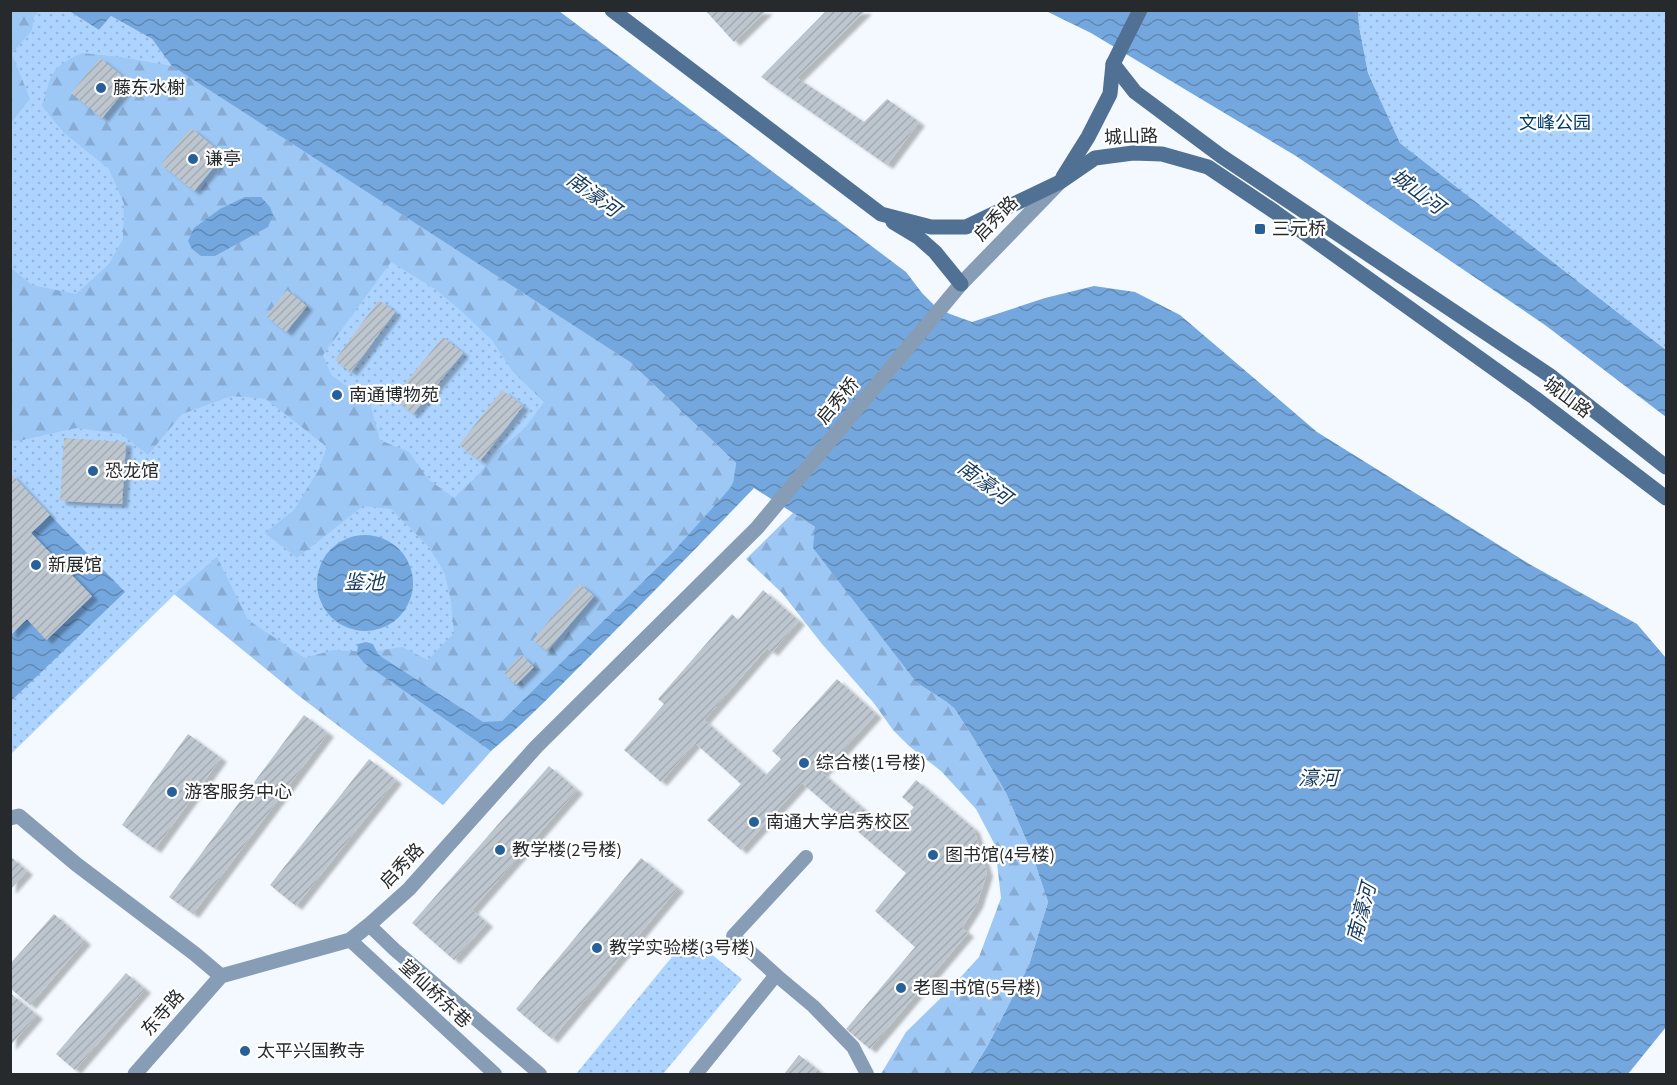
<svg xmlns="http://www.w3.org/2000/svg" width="1677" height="1085" font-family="'Source Sans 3','Noto Sans SC',sans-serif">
<defs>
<pattern id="green-dots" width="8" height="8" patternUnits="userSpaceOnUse" patternTransform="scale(1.5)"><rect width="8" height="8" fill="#add4ff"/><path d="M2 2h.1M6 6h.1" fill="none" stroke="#95b6db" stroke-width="1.8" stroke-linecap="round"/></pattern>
<pattern id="forest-firs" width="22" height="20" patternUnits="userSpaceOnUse" patternTransform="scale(1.5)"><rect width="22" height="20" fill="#9dc7f4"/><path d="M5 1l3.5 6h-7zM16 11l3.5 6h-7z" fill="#87abd2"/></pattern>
<pattern id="water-waves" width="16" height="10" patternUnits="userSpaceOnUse" patternTransform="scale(1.5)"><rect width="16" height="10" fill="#74a7de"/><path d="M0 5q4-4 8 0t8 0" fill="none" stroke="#5f88b4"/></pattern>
<pattern id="building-hatch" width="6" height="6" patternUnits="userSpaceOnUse" patternTransform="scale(1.5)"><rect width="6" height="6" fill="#bdc6cf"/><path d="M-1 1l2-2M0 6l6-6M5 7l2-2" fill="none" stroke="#a2aab2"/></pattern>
<filter id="shadow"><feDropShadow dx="6" dy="4" stdDeviation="1.5" flood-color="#0004"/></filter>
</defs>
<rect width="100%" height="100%" fill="#f3f9ff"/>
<g fill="url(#green-dots)">
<path d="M 11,11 L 69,11 L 99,30 L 111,16 L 152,39 L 173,66 L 630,362 L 671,554 L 502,721 L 491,751 L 443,805 L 298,695 L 175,594 L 11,754 Z"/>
<path d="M 1358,11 L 1666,11 L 1666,350 L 1400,143 L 1368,73 L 1359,26 Z"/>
<path d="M 689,936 L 742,979 L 663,1074 L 576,1074 Z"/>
</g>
<g fill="url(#forest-firs)" fill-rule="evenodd">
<path d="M 11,10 L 39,11 L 34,17 L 32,30 L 12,54 L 30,99 L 11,123 Z"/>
<path d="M 82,53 L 120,57 L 172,66 L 630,362 L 736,463 L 734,485 L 671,554 L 502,721 L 491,751 L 443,805 L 298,695 L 174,594 L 217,557 L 248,620 L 305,658 L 333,650 L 370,652 L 402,647 L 428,660 L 454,633 L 451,602 L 445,574 L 429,547 L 391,509 L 363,506 L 297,558 L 265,533 L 294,510 L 319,469 L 327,447 L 266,399 L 232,396 L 182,414 L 148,455 L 121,434 L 76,428 L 23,440 L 11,441 L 10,267 L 32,285 L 76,294 L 109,264 L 123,239 L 124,204 L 109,169 L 64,133 L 42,106 C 52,74 49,68 82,53 ZM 391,262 L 435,289 L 460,310 L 492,340 L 513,372 L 544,402 L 525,428 L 497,452 L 476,477 L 454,498 L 428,479 L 409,452 L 380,440 L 370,403 L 331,375 L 323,355 Z"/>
<path d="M 793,513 L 815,527 L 917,683 L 945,701 L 954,708 L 974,739 L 1006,793 L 1031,851 L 1048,902 L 1029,965 L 988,1045 L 970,1074 L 881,1074 L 906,1032 L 949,990 L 979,957 L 1001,898 L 995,845 L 976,809 L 941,771 L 909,746 L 893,730 L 873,702 L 822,644 L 782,593 L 746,559 Z"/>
</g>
<g fill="url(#water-waves)">
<path d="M 69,11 L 559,11 L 906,272 L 922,293 L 936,307 L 950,314 L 972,322 L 1045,298 L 1094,286 L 1135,292 L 1180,315 L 1317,432 L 1531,565 L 1637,624 L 1666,658 L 1666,1027 L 1628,1074 L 970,1074 L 988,1045 L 1029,965 L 1048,902 L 1031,851 L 1006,793 L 974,739 L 954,708 L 945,701 L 917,683 L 813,548 L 815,527 L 754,488 C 702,542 650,596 597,649 C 562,684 529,719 491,751 L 364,663 L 357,654 L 358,644 L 366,642 L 373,644 L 378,654 L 383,658 L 483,722 L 502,721 L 671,554 L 733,485 L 736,463 L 630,362 L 172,66 L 152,39 L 111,16 L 99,30 Z"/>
<path d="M 1046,11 L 1358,11 L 1359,26 L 1368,73 L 1400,143 L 1666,350 L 1666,417 L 1545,325 L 1296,156 L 1091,33 Z"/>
<path d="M 245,197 L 261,197 L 270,207 L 273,215 L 268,227 L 215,256 L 201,256 L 192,249 L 188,241 L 194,228 L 220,209 Z"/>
<path d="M 50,515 L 125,592 L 11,701 L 11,635 L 27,619 L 47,640 L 92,596 L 31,533 Z"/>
<circle cx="365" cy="583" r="48"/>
</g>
<g fill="url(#building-hatch)" filter="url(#shadow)">
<path d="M 705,10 L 767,10 L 734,42 Z"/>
<path d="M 827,10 L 866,10 L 797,78 L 864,122 L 887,99 L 919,122 L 887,165 L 761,77 Z"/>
<path d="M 100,58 L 131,83 L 102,118 L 71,93 Z"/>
<path d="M 191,128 L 224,155 L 194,191 L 161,164 Z"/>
<path d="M 287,290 L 307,306 L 286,332 L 266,316 Z"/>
<path d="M 379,300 L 395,312 L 351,372 L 335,360 Z"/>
<path d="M 443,337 L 463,353 L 413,414 L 393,398 Z"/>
<path d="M 502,390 L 523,406 L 480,461 L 459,445 Z"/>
<path d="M 64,438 L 126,442 L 122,504 L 60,501 Z"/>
<path d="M 10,473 L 50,515 L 31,533 L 92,596 L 46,640 L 27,619 L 10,635 Z"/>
<path d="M 580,584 L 594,596 L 547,651 L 533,640 Z"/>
<path d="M 763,590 L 799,621 L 772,652 L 767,648 L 704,720 L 766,775 L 781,759 L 772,751 L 837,679 L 876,714 L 822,773 L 891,833 L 914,807 L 902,797 L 916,780 L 974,829 L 987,873 L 977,904 L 962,928 L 968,933 L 870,1049 L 846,1029 L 915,947 L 875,911 L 906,873 L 802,783 L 741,850 L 707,820 L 741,784 L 695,743 L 661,782 L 624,750 L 664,704 L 658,699 L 732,614 L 738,620 Z"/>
<path d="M 521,655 L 534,667 L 516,685 L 504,673 Z"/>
<path d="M 304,715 L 328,733 L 193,914 L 169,897 Z"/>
<path d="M 188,734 L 221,758 L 155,849 L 122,825 Z"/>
<path d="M 369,759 L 396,780 L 296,906 L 270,885 Z"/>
<path d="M 549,766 L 577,790 L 472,910 L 487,923 L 454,960 L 412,923 Z"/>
<path d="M 10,856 L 27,871 L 10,890 Z"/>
<path d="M 641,858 L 678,888 L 552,1039 L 516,1009 Z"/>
<path d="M 54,914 L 85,941 L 30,1005 L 10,988 L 10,964 Z"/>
<path d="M 126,973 L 145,989 L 75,1070 L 56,1054 Z"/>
<path d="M 10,993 L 37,1015 L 10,1046 Z"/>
<path d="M 799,1055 L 823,1074 L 784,1074 Z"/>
</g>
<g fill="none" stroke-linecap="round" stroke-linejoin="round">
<g stroke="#879db5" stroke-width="14">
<path d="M 806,857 L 733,936 L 776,975 L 813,1006 L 853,1047 L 867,1074"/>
<path d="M 369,925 L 395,950 L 540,1074"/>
<path d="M 350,940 L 495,1074"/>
<path d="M 696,1074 L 776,975"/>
</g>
<path stroke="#879db5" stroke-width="15" d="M 10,818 L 19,816 L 76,864 L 195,954 L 221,976"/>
<path stroke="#879db5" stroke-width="15" d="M 135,1074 L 221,976 L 350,940 L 369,925 L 409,889 L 536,747 L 757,528 L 961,284 L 1058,184"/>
<g stroke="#517194" stroke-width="15">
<path d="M 612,10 L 881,214 L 931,227 L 966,227 L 1060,182 L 1095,158 L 1133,153 L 1162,154 L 1208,167 L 1275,212 L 1535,398 L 1666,498"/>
<path d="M 1113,64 L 1135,92 L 1221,156 L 1549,375 L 1666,467"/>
<path d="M 1063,177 L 1088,137 L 1110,94 L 1113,64 L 1140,10"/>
<path d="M 893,222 L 918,237 L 935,252 L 961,284"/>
</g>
</g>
<g fill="#276098" stroke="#fff" stroke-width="2">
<circle cx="101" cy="88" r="6"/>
<circle cx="193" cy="159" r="6"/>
<rect x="1254" y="223" width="12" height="12" rx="3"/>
<circle cx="337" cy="395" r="6"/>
<circle cx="93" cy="471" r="6"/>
<circle cx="36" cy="565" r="6"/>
<circle cx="804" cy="763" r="6"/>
<circle cx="172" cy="792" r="6"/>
<circle cx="754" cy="822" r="6"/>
<circle cx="500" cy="850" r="6"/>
<circle cx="933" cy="855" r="6"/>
<circle cx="597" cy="948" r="6"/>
<circle cx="901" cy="988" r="6"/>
<circle cx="245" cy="1051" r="6"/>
</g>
<g text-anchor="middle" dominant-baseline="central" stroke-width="4.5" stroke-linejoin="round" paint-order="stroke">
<g font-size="18" fill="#262a2d" stroke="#fff" text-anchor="start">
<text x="113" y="88">藤东水榭</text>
<text x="205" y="159">谦亭</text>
<text x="1272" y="229">三元桥</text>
<text x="349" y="395">南通博物苑</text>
<text x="105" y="471">恐龙馆</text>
<text x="48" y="565">新展馆</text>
<text x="816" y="763">综合楼(1号楼)</text>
<text x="184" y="792">游客服务中心</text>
<text x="766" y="822">南通大学启秀校区</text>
<text x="512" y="850">教学楼(2号楼)</text>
<text x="945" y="855">图书馆(4号楼)</text>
<text x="609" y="948">教学实验楼(3号楼)</text>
<text x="913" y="988">老图书馆(5号楼)</text>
<text x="257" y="1051">太平兴国教寺</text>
</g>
<g font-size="18" fill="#003b6c" stroke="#fff">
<text x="1555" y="123">文峰公园</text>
</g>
<g font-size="18" fill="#262a2d" stroke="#fff">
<text transform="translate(1131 137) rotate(-2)">城山路</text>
<text transform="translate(996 219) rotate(-46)">启秀路</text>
<text transform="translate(1567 398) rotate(37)">城山路</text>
<text transform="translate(838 401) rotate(-50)">启秀桥</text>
<text transform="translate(402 866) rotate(-46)">启秀路</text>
<text transform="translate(435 994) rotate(43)">望仙桥东巷</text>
<text transform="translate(163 1013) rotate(-49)">东寺路</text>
</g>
<g font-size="20" font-style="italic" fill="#14395e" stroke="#fff">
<text transform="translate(1417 192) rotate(37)">城山河</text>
<text transform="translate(593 195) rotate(36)">南濠河</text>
<text transform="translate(984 483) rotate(36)">南濠河</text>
<text x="364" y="583">鉴池</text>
<text x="1318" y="779">濠河</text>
<text transform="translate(1362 913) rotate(-75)">南濠河</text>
</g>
</g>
<rect width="1677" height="1085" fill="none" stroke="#262a2d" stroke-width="24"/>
</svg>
